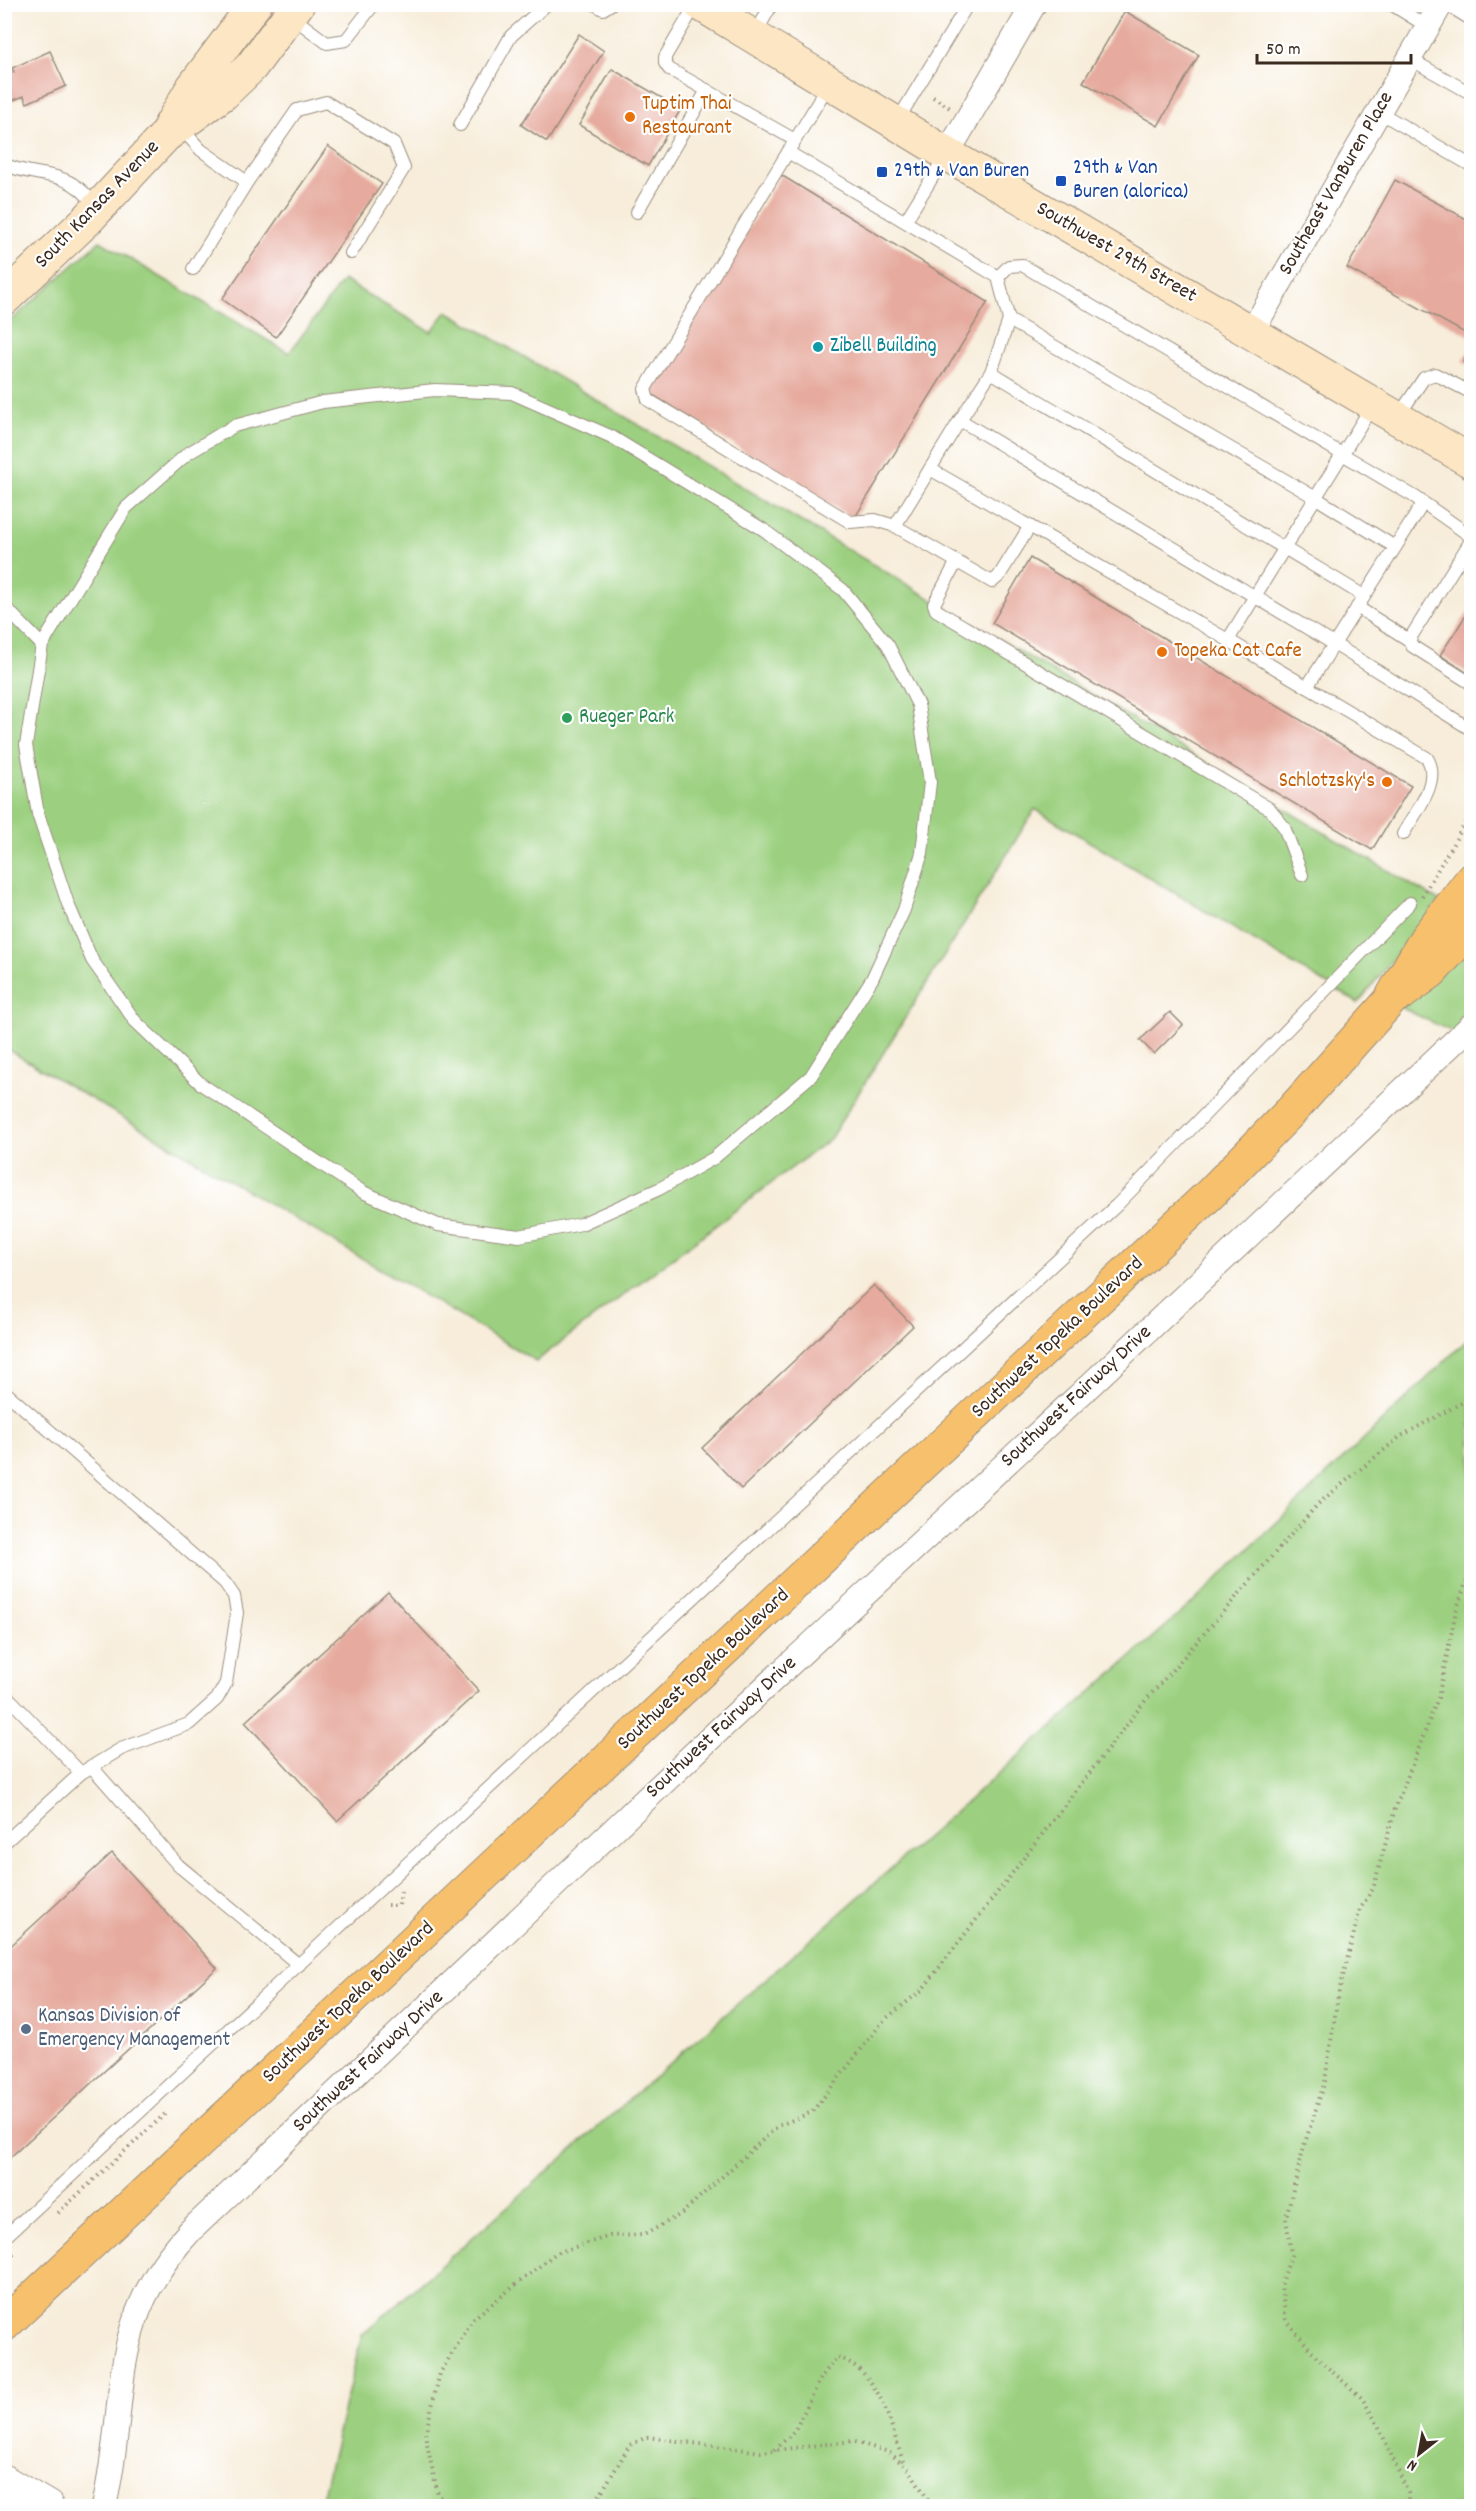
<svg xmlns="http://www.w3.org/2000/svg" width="1476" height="2511" font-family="Dekko,sans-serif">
<rect width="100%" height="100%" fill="#fff"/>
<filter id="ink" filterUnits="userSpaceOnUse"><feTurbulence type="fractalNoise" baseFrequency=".0167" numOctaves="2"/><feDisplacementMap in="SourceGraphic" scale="12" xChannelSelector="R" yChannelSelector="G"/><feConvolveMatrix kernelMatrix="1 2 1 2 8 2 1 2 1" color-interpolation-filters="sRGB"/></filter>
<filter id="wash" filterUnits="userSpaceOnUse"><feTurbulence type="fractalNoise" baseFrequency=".008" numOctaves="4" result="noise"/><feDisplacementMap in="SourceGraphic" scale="24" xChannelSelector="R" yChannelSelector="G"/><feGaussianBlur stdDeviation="1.35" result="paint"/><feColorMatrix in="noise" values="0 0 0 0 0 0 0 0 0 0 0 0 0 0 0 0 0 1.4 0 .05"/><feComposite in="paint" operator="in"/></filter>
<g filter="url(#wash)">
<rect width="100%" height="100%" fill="#f7edda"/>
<g fill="#9cd080" stroke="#6c7d4f" stroke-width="1.5">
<path d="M 100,241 L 289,353 L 343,280 L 431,332 L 447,311 L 1439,901 L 1358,1003 L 1035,809 L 830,1139 L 536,1361 L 5,1048 L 4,327 Z"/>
<path d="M 1471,918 L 1471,1027 L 1459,1035 L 1389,1002 Z"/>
<path d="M 1471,1336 L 1471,2506 L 320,2506 L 362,2335 L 1199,1597 Z"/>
</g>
<g id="blocks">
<g fill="#e6aa9e">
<path d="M 1125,11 L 1199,55 L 1158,126 L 1083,82 Z"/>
<path d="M 579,34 L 604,51 L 547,142 L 521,125 Z"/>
<path d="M 50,51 L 66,86 L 27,103 L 24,96 L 4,104 L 4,76 L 14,72 L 12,68 Z"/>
<path d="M 612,69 L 681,109 L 648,166 L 579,125 Z"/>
<path d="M 328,146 L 382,184 L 276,337 L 222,299 Z"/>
<path d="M 781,175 L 988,302 L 854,519 L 648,392 Z"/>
<path d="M 1395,180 L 1472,222 L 1472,337 L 1347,268 Z"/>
<path d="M 1472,345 L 1472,366 L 1463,362 Z"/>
<path d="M 1030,558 L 1411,786 L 1372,850 L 992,623 Z"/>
<path d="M 1472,606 L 1472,676 L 1440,655 Z"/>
<path d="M 1170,1012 L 1183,1025 L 1154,1054 L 1140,1040 Z"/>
<path d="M 874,1285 L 913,1326 L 741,1489 L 702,1448 Z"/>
<path d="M 388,1592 L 479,1691 L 337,1821 L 245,1722 Z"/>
<path d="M 112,1853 L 217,1968 L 6,2161 L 4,1952 Z"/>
</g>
</g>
</g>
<g filter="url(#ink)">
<use href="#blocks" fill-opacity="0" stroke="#998c7c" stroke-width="1.5"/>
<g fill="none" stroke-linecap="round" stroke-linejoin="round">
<g stroke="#998c7c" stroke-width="14">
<g id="service">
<path d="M 594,4 L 603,9 L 611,4"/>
<path d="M 696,4 L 665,57 L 665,63 L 669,69 L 795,140"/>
<path d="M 1391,4 L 1428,27"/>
<path d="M 1446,4 L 1472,20"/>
<path d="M 291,16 L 327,43 L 346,40 L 374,4"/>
<path d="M 754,36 L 772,4"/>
<path d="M 1410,59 L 1472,94"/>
<path d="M 829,84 L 788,152 L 998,277 L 1009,320 L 991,372 L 960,420 L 1334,644 L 1472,730"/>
<path d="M 1379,112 L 1472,166"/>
<path d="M 896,123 L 968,4"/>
<path d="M 460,125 L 511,36 L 547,4"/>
<path d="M 180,127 L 201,150 L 247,182 L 297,110 L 326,102 L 394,144 L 404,168 L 351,253"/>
<path d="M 788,152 L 645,389 L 648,400 L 850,522 L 875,520 L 895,526"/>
<path d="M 4,164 C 27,176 57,171 77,187 C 85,192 91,201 97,207"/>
<path d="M 637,212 L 707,90"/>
<path d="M 906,220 L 946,155"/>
<path d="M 193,269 L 247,182"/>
<path d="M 998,277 L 1009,266 L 1022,265 L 1415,497 L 1472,537"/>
<path d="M 1009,320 L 1316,498 L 1395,547"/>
<path d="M 991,372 L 1364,596"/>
<path d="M 435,390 L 512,393 L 612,437 L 764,530 L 843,590 L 888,645 L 918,705 L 930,782 L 922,853 L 904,910 L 872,979 L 811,1076 L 714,1158 L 659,1189 L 581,1224 L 519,1236 L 438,1225 L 363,1192 L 201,1084 L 135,1021 L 92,960 L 68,904 L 38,814 L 26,745 L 42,645 L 126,508 L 187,454 L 234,426 L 323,402 Z"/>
<path d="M 1397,418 L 1424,378 L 1435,374 L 1472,393"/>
<path d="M 930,469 L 960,420"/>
<path d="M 1030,526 L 999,576 L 992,582 L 895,526 L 930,469 L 1228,640 L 1427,758 C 1442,781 1415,813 1403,834"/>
<path d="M 956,563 L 934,604 L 936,610 L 1270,809 L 1284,827 L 1302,875"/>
<path d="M 4,606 L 42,645"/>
<path d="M 1357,607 L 1409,640 L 1472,539"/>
<path d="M 1228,640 L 1372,406"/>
<path d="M 1409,640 L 1412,646 L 1472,684"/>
<path d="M 1307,687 L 1422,505"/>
<path d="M 4,1391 L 225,1583 L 234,1596 L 237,1613 L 226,1683 L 217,1699 L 189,1724 L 121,1749 L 81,1773 L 4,1843"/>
<path d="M 4,1693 L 81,1773"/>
<path d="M 91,1766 L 178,1865 L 299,1965"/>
<path d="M 4,2238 L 1117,1205 L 1410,903"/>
</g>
</g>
<g stroke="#998c7c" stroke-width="26">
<g id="minor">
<path d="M 947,154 L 1034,4"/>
<path d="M 1251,333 L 1441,4"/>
<path d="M 104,2506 C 130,2395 104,2325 190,2231 L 721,1728 L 1086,1389 L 1472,1025"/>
</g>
</g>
<g stroke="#998c7c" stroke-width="32">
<path id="tertiary" d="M 4,2480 L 48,2506"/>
</g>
<g stroke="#998c7c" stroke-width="35">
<g id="secondary">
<path d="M 700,4 L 947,154 L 1472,462"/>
<path d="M 170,126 L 193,87 L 255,4"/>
<path d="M 4,299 L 88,219 L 165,136 L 224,93 L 251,67 L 298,4"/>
</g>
</g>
<g stroke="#998c7c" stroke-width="35">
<g id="primary">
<path d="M 1401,994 L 1431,972 L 1472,926"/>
<path d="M 4,2325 L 1211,1193 L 1295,1107 L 1389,1002 L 1426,938 L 1472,879"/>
</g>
</g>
<g stroke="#998c7c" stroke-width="4" stroke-dasharray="1.5 4.5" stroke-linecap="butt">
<path d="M 933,97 L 950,108"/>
<path d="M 1422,896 L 1472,812"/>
<path d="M 387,1905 L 399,1905 L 401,1892"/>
<path d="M 58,2213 L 167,2112"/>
<path d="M 4,2262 L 15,2252"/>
<path d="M 775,2450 L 795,2430 L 822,2376 L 837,2357 C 881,2371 890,2425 904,2464"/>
<path d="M 449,2506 L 438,2495 L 425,2435 L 440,2373 L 474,2318 L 556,2253 L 610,2236 L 644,2235 L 681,2214 L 778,2126 L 812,2112 L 884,2020 L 922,1990 L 1145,1701 L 1318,1504 L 1401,1436 L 1465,1401 L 1472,1395"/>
<path d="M 593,2506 L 630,2445 L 647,2437 L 761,2452 L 852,2441 L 889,2452 L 910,2471 L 932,2506"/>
<path d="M 1408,2506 L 1408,2493 L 1378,2425 L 1362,2398 L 1318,2359 L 1286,2320 L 1281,2286 L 1291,2255 L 1286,2217 L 1304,2146 L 1325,2081 L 1338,1996 L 1360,1909 L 1373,1889 L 1395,1809 L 1438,1698 L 1456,1611 L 1472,1566"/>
</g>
<use href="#service" stroke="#fff" stroke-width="12"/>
<use href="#minor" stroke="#fff" stroke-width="24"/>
<use href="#tertiary" stroke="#fff" stroke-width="30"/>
<use href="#secondary" stroke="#fce6c4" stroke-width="33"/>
<use href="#primary" stroke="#f7c06c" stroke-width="33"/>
</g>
</g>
<g fill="#e8710a" stroke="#fff" stroke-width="2">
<circle cx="630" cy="117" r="6"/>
<circle cx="1162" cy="652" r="6"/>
<circle cx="1387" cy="782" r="6"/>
</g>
<g fill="#1a4fb4" stroke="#fff" stroke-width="2">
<rect x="876" y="166" width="12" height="12" rx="3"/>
<rect x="1055" y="175" width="12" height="12" rx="3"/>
</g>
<circle fill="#0f9aa8" stroke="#fff" stroke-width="2" cx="818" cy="347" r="6"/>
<circle fill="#2e9e5b" stroke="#fff" stroke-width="2" cx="567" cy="718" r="6"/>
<circle fill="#5c6f8a" stroke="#fff" stroke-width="2" cx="26" cy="2029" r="6"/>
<g text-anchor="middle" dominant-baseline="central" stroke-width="4.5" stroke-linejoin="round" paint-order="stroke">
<g font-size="21" fill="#c56008" stroke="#fff" text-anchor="start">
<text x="642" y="105">Tuptim Thai<tspan x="642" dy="24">Restaurant</tspan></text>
<text x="1174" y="652">Topeka Cat Cafe</text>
<text x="1375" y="782" text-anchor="end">Schlotzsky's</text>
</g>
<g font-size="21" fill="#164399" stroke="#fff" text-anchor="start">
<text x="1073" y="169">29th &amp; Van<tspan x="1073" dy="24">Buren (alorica)</tspan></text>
<text x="894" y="172">29th &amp; Van Buren</text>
</g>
<g font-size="21" fill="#3b2a1e" stroke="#fff">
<text transform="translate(1337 184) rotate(-60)">Southeast VanBuren Place</text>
<text transform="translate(98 205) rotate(-46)">South Kansas Avenue</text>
<text transform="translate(1116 253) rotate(30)">Southwest 29th Street</text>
<text transform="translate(1058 1338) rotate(-43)">Southwest Topeka Boulevard</text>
<text transform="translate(1077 1397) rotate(-43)">Southwest Fairway Drive</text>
<text transform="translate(704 1670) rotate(-43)">Southwest Topeka Boulevard</text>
<text transform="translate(722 1728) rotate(-43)">Southwest Fairway Drive</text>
<text transform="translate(349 2003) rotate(-43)">Southwest Topeka Boulevard</text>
<text transform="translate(369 2062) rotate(-43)">Southwest Fairway Drive</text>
</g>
<g font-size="21" fill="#0d838f" stroke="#fff" text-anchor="start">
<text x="830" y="347">Zibell Building</text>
</g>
<g font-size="21" fill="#27864d" stroke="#fff" text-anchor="start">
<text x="579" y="718">Rueger Park</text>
</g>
<g font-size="21" fill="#4e5e75" stroke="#fff" text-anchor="start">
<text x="38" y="2017">Kansas Division of<tspan x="38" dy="24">Emergency Management</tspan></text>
</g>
</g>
<rect width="1476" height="2511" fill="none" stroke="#fff" stroke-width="24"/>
<g transform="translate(1419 2454) rotate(211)" stroke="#ffffff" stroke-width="4.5" paint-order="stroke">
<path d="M0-4.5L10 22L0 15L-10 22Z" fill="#3b2a1e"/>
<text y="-9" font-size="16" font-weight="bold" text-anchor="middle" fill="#3b2a1e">N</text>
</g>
<path d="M1257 54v9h154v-9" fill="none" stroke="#3b2a1e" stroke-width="3"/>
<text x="1266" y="54" font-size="18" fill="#3b2a1e" stroke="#ffffff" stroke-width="4.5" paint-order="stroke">50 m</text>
</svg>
